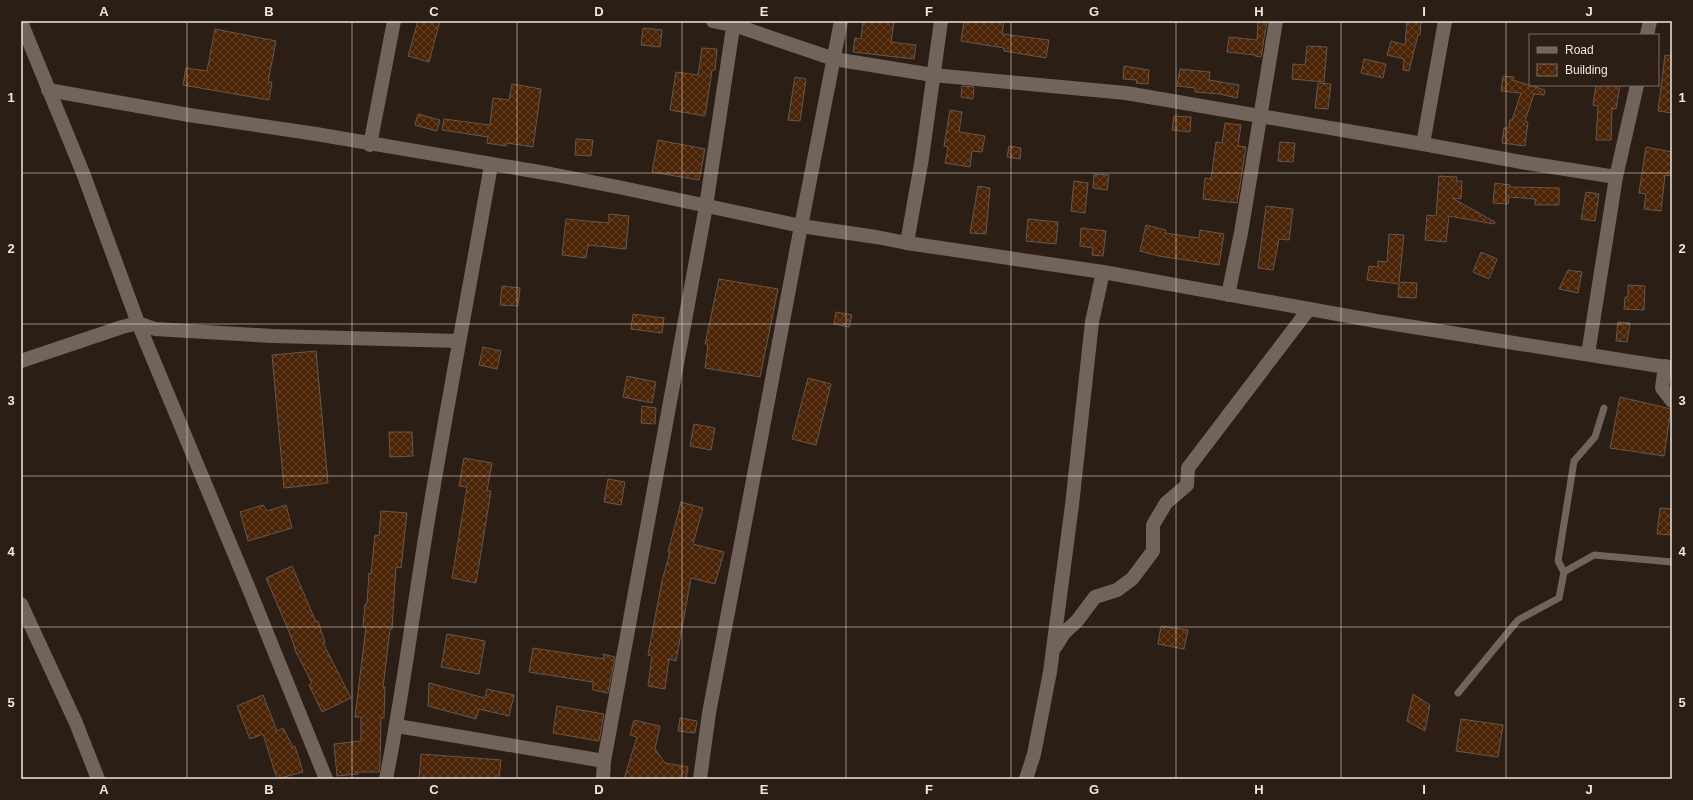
<svg xmlns="http://www.w3.org/2000/svg" width="1693" height="800" font-family="Arial,sans-serif">
<defs>
<pattern id="building-cross-hatch" width="8" height="8" patternUnits="userSpaceOnUse"><rect width="8" height="8" fill="#4b2305"/><path d="M0 0l8 8M0 8l8-8" fill="none" stroke="#654329"/></pattern>
</defs>
<rect width="100%" height="100%" fill="#2a1e15"/>
<g fill="url(#building-cross-hatch)" stroke="#66574e">
<path d="M 418,21 L 440,21 L 429,62 L 408,56 Z"/>
<path d="M 863,21 L 894,21 L 891,42 L 916,45 L 914,59 L 853,52 L 855,38 L 861,39 Z"/>
<path d="M 964,21 L 1004,21 L 1002,34 L 1049,40 L 1046,58 L 1004,51 L 1004,48 L 961,41 Z"/>
<path d="M 1258,21 L 1267,21 L 1261,57 L 1255,56 L 1255,55 L 1227,52 L 1229,37 L 1257,40 Z"/>
<path d="M 1407,21 L 1421,22 L 1420,35 L 1418,35 L 1409,71 L 1403,70 L 1404,59 L 1387,55 L 1391,41 L 1405,45 Z"/>
<path d="M 643,28 L 662,30 L 660,47 L 641,45 Z"/>
<path d="M 215,29 L 276,41 L 268,82 L 272,82 L 269,100 L 183,85 L 186,68 L 207,71 Z"/>
<path d="M 1307,46 L 1327,47 L 1324,82 L 1292,79 L 1293,64 L 1305,65 Z"/>
<path d="M 702,48 L 717,49 L 715,70 L 712,70 L 705,116 L 670,110 L 676,72 L 698,75 Z"/>
<path d="M 1665,55 L 1672,56 L 1672,113 L 1658,111 Z"/>
<path d="M 1364,59 L 1386,64 L 1383,78 L 1361,73 Z"/>
<path d="M 1124,66 L 1149,70 L 1148,84 L 1136,83 L 1137,80 L 1123,79 Z"/>
<path d="M 1180,69 L 1210,72 L 1209,80 L 1239,85 L 1237,98 L 1220,94 L 1195,92 L 1195,88 L 1177,86 Z"/>
<path d="M 1503,76 L 1514,77 L 1513,80 L 1545,90 L 1544,95 L 1534,94 L 1525,121 L 1528,122 L 1525,146 L 1502,143 L 1504,128 L 1509,128 L 1510,120 L 1512,120 L 1521,93 L 1501,91 Z"/>
<path d="M 795,77 L 806,79 L 800,121 L 788,120 Z"/>
<path d="M 1318,83 L 1331,84 L 1328,109 L 1315,108 Z"/>
<path d="M 512,84 L 541,89 L 533,147 L 507,143 L 506,146 L 487,143 L 488,137 L 442,130 L 444,119 L 490,125 L 493,98 L 509,100 Z"/>
<path d="M 1596,85 L 1620,85 L 1616,109 L 1612,108 L 1611,140 L 1596,140 L 1598,106 L 1593,105 Z"/>
<path d="M 962,86 L 974,87 L 973,99 L 961,97 Z"/>
<path d="M 950,110 L 962,112 L 959,132 L 985,136 L 982,152 L 972,151 L 970,167 L 945,163 L 948,147 L 944,146 Z"/>
<path d="M 418,114 L 440,120 L 437,131 L 415,125 Z"/>
<path d="M 1174,116 L 1191,117 L 1190,132 L 1172,130 Z"/>
<path d="M 1225,123 L 1241,125 L 1238,146 L 1246,147 L 1237,203 L 1203,199 L 1205,178 L 1211,179 L 1216,142 L 1222,143 Z"/>
<path d="M 576,139 L 593,140 L 591,156 L 575,155 Z"/>
<path d="M 658,140 L 705,149 L 699,180 L 652,172 Z"/>
<path d="M 1280,142 L 1295,143 L 1293,162 L 1278,161 Z"/>
<path d="M 1009,146 L 1021,148 L 1020,159 L 1007,157 Z"/>
<path d="M 1646,147 L 1672,152 L 1672,176 L 1665,175 L 1661,211 L 1644,209 L 1646,194 L 1639,193 Z"/>
<path d="M 1094,174 L 1109,175 L 1107,190 L 1093,188 Z"/>
<path d="M 1439,176 L 1457,177 L 1456,181 L 1462,181 L 1461,199 L 1452,198 L 1495,222 L 1494,224 L 1449,216 L 1446,242 L 1425,240 L 1427,215 L 1436,216 Z"/>
<path d="M 1074,181 L 1088,183 L 1085,213 L 1071,211 Z"/>
<path d="M 1495,183 L 1510,185 L 1510,187 L 1559,188 L 1559,205 L 1535,205 L 1535,199 L 1509,197 L 1508,204 L 1493,203 Z"/>
<path d="M 978,186 L 990,188 L 986,234 L 970,233 Z"/>
<path d="M 1586,192 L 1599,194 L 1595,221 L 1581,219 Z"/>
<path d="M 1266,206 L 1293,209 L 1289,240 L 1279,239 L 1273,270 L 1258,268 Z"/>
<path d="M 609,214 L 629,216 L 626,249 L 588,245 L 586,258 L 562,255 L 566,219 L 609,223 Z"/>
<path d="M 1028,219 L 1058,222 L 1056,244 L 1026,241 Z"/>
<path d="M 1146,225 L 1166,230 L 1165,233 L 1199,238 L 1200,230 L 1224,234 L 1219,265 L 1159,256 L 1140,251 Z"/>
<path d="M 1081,228 L 1106,231 L 1103,256 L 1092,255 L 1093,248 L 1080,246 Z"/>
<path d="M 1389,234 L 1404,235 L 1399,282 L 1417,283 L 1416,298 L 1398,297 L 1399,284 L 1367,280 L 1369,266 L 1378,267 L 1378,261 L 1387,262 Z"/>
<path d="M 1481,252 L 1497,259 L 1489,279 L 1473,272 Z"/>
<path d="M 1568,270 L 1582,272 L 1578,293 L 1559,289 Z"/>
<path d="M 719,279 L 778,289 L 760,377 L 705,368 L 708,344 L 705,344 Z"/>
<path d="M 1628,285 L 1645,286 L 1644,310 L 1624,309 L 1625,297 L 1628,297 Z"/>
<path d="M 502,286 L 520,288 L 518,306 L 500,305 Z"/>
<path d="M 836,312 L 852,315 L 849,327 L 834,324 Z"/>
<path d="M 633,314 L 664,318 L 662,333 L 631,329 Z"/>
<path d="M 1618,322 L 1630,323 L 1627,342 L 1616,341 Z"/>
<path d="M 483,347 L 501,351 L 497,369 L 479,365 Z"/>
<path d="M 316,351 L 328,483 L 284,488 L 272,355 Z"/>
<path d="M 627,376 L 656,382 L 652,403 L 623,397 Z"/>
<path d="M 808,378 L 831,384 L 816,445 L 792,439 Z"/>
<path d="M 1620,397 L 1671,409 L 1664,456 L 1610,448 Z"/>
<path d="M 642,406 L 656,408 L 655,424 L 641,423 Z"/>
<path d="M 694,424 L 715,428 L 711,450 L 690,446 Z"/>
<path d="M 389,432 L 412,432 L 413,456 L 390,457 Z"/>
<path d="M 464,458 L 492,463 L 487,491 L 491,491 L 476,583 L 452,578 L 467,487 L 459,486 Z"/>
<path d="M 608,479 L 625,482 L 621,505 L 604,502 Z"/>
<path d="M 681,502 L 703,508 L 693,544 L 724,552 L 715,584 L 691,578 L 676,661 L 669,659 L 665,689 L 648,686 L 652,656 L 648,655 L 662,581 L 670,552 L 668,552 Z"/>
<path d="M 263,505 L 267,511 L 286,505 L 292,528 L 248,541 L 240,512 Z"/>
<path d="M 1660,508 L 1672,509 L 1672,535 L 1657,534 Z"/>
<path d="M 381,511 L 407,513 L 401,568 L 396,567 L 392,629 L 390,629 L 383,688 L 385,687 L 384,718 L 381,718 L 380,766 L 379,772 L 358,772 L 358,774 L 337,776 L 334,744 L 361,741 L 361,717 L 355,717 L 366,627 L 363,627 L 365,604 L 367,604 L 369,573 L 371,574 L 375,535 L 379,536 Z"/>
<path d="M 292,566 L 316,622 L 318,621 L 325,643 L 323,643 L 351,698 L 322,712 L 309,685 L 312,683 L 296,652 L 290,634 L 266,578 Z"/>
<path d="M 1161,626 L 1188,630 L 1184,649 L 1158,644 Z"/>
<path d="M 447,634 L 485,641 L 479,674 L 441,667 Z"/>
<path d="M 533,648 L 604,659 L 603,654 L 615,657 L 608,693 L 593,690 L 593,682 L 529,672 Z"/>
<path d="M 429,683 L 485,698 L 487,689 L 514,695 L 509,716 L 479,709 L 476,719 L 428,706 Z"/>
<path d="M 1413,694 L 1430,705 L 1425,731 L 1407,721 Z"/>
<path d="M 263,695 L 277,731 L 283,728 L 293,747 L 295,746 L 303,772 L 277,779 L 263,734 L 250,739 L 237,706 Z"/>
<path d="M 557,706 L 604,714 L 599,741 L 553,733 Z"/>
<path d="M 680,718 L 697,721 L 695,733 L 678,731 Z"/>
<path d="M 1461,719 L 1503,725 L 1498,757 L 1456,751 Z"/>
<path d="M 634,720 L 660,726 L 655,749 L 665,763 L 688,767 L 686,779 L 624,779 L 637,737 L 630,735 Z"/>
<path d="M 421,754 L 501,760 L 499,779 L 419,778 Z"/>
</g>
<g fill="none" stroke-linecap="round" stroke-linejoin="round">
<g stroke="#73645b" stroke-width="7">
<path d="M 1564,572 L 1558,561 L 1574,461 L 1595,437 L 1604,408"/>
<path d="M 1458,693 L 1518,620 L 1559,598 L 1564,572 L 1594,555 L 1672,562"/>
</g>
<g stroke="#73645b" stroke-width="14">
<path d="M 713,21 L 734,25 L 834,59 L 933,75 L 1126,93 L 1423,144 L 1527,163 L 1616,177"/>
<path d="M 21,22 L 83,173 L 138,323 L 249,589 L 326,779"/>
<path d="M 1647,35 L 1650,21"/>
<path d="M 48,90 L 189,115 L 316,134 L 551,174 L 623,188 L 801,226 L 876,237 L 907,243 L 1103,272 L 1376,321 L 1672,368"/>
<path d="M 1423,144 L 1445,21"/>
<path d="M 370,145 L 394,21"/>
<path d="M 907,243 L 922,158 L 941,21"/>
<path d="M 1228,295 L 1241,233 L 1276,21"/>
<path d="M 1588,354 L 1616,177 L 1637,85"/>
<path d="M 21,361 L 122,327 L 138,323 L 155,329 L 273,336 L 459,341"/>
<path d="M 1665,366 L 1662,388 L 1672,401"/>
<path d="M 21,604 L 76,723 L 98,779"/>
<path d="M 1056,646 L 1064,633 L 1077,621 L 1095,597 L 1117,590 L 1132,579 L 1153,551 L 1153,525 L 1166,503 L 1187,485 L 1188,468 L 1309,309"/>
<path d="M 397,726 L 604,761"/>
<path d="M 386,779 C 403,695 413,610 427,526 C 447,405 470,285 491,165"/>
<path d="M 603,779 L 604,761 L 706,206 L 734,21"/>
<path d="M 700,779 L 709,713 L 801,226 L 841,21"/>
<path d="M 1026,779 L 1034,754 L 1050,672 L 1072,505 L 1092,322 L 1103,272"/>
</g>
</g>
<path fill="none" stroke="#f0e7e2" stroke-width="1" stroke-opacity="0.55" d="M 187,21 L 187,779M 352,21 L 352,779M 517,21 L 517,779M 682,21 L 682,779M 846,21 L 846,779M 1011,21 L 1011,779M 1176,21 L 1176,779M 1341,21 L 1341,779M 1506,21 L 1506,779M 21,173 L 1672,173M 21,324 L 1672,324M 21,476 L 1672,476M 21,627 L 1672,627"/>
<rect width="1693" height="800" fill="none" stroke="#2a1e15" stroke-width="44"/>
<rect x="1529" y="34" width="130" height="52" fill="#2a1e15" stroke="#796e67"/>
<rect x="1537" y="47" width="20" height="6" fill="#73645b" stroke="#796e67"/>
<text x="1565" y="54" font-size="12" fill="#f0e7e2">Road</text>
<rect x="1537" y="64" width="20" height="12" fill="url(#building-cross-hatch)" stroke="#796e67"/>
<text x="1565" y="74" font-size="12" fill="#f0e7e2">Building</text>
<rect x="22" y="22" width="1649" height="756" fill="none" stroke="#f0e7e2" stroke-width="1.5"/>
<g font-size="13" text-anchor="middle" font-weight="bold" fill="#f0e7e2">
<text x="104" y="16">A</text>
<text x="269" y="16">B</text>
<text x="434" y="16">C</text>
<text x="599" y="16">D</text>
<text x="764" y="16">E</text>
<text x="929" y="16">F</text>
<text x="1094" y="16">G</text>
<text x="1259" y="16">H</text>
<text x="1424" y="16">I</text>
<text x="1589" y="16">J</text>
<text x="11" y="102">1</text>
<text x="1682" y="102">1</text>
<text x="11" y="253">2</text>
<text x="1682" y="253">2</text>
<text x="11" y="405">3</text>
<text x="1682" y="405">3</text>
<text x="11" y="556">4</text>
<text x="1682" y="556">4</text>
<text x="11" y="707">5</text>
<text x="1682" y="707">5</text>
<text x="104" y="794">A</text>
<text x="269" y="794">B</text>
<text x="434" y="794">C</text>
<text x="599" y="794">D</text>
<text x="764" y="794">E</text>
<text x="929" y="794">F</text>
<text x="1094" y="794">G</text>
<text x="1259" y="794">H</text>
<text x="1424" y="794">I</text>
<text x="1589" y="794">J</text>
</g>
</svg>
